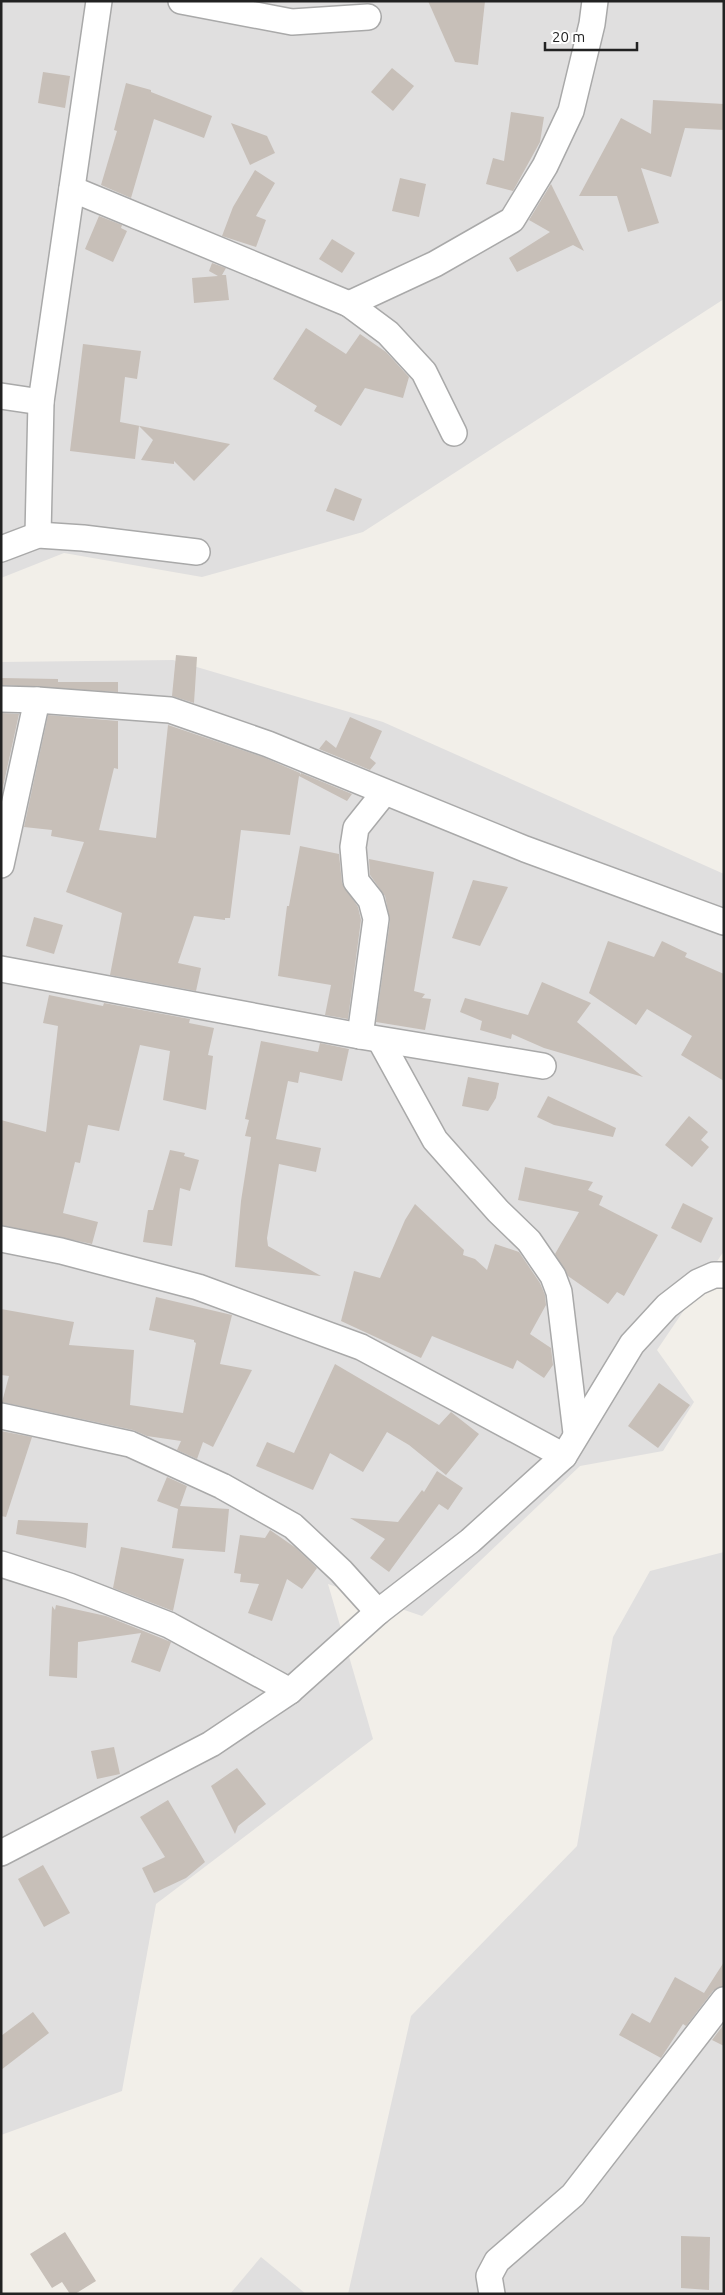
<svg xmlns="http://www.w3.org/2000/svg" width="725" height="2295" font-family="Ubuntu,sans-serif">
<rect width="100%" height="100%" fill="#f2efe9"/>
<g fill="#e0dfdf">
<path d="M 1,1 L 724,1 L 724,299 L 363,532 L 202,577 L 64,553 L 1,578 Z"/>
<path d="M 173,660 L 383,722 L 724,874 L 724,1251 L 657,1350 L 694,1402 L 663,1451 L 580,1466 L 422,1616 L 328,1584 L 373,1739 L 156,1904 L 122,2091 L 1,2135 L 1,662 Z"/>
<path d="M 724,1552 L 724,2294 L 348,2294 L 411,2016 L 577,1846 L 613,1637 L 650,1571 Z"/>
<path d="M 261,2257 L 306,2294 L 230,2294 Z"/>
</g>
<g fill="#c7bfb8">
<path d="M 428,1 L 485,1 L 478,65 L 455,62 Z"/>
<path d="M 392,68 L 414,86 L 393,111 L 371,92 Z"/>
<path d="M 43,72 L 70,76 L 65,108 L 38,103 Z"/>
<path d="M 126,83 L 151,90 L 151,92 L 212,116 L 204,138 L 154,119 L 131,198 L 101,185 L 117,131 L 114,130 Z"/>
<path d="M 653,100 L 724,104 L 724,130 L 685,128 L 671,177 L 641,168 L 659,223 L 628,232 L 617,196 L 579,196 L 621,118 L 651,134 Z"/>
<path d="M 511,112 L 544,117 L 540,142 L 513,191 L 486,184 L 493,158 L 504,161 Z"/>
<path d="M 231,123 L 267,136 L 275,153 L 250,165 Z"/>
<path d="M 255,170 L 275,183 L 256,216 L 266,220 L 256,247 L 222,236 L 233,207 Z"/>
<path d="M 400,178 L 426,184 L 419,217 L 392,211 Z"/>
<path d="M 551,184 L 584,251 L 573,245 L 517,272 L 509,258 L 550,232 L 529,220 Z"/>
<path d="M 99,216 L 122,225 L 121,228 L 127,231 L 113,262 L 85,249 Z"/>
<path d="M 332,239 L 355,253 L 342,273 L 319,259 Z"/>
<path d="M 212,263 L 226,268 L 222,275 L 226,275 L 229,300 L 194,303 L 192,278 L 218,276 L 209,271 Z"/>
<path d="M 306,328 L 346,354 L 360,334 L 386,352 L 409,377 L 403,398 L 365,388 L 341,426 L 314,411 L 317,406 L 273,379 Z"/>
<path d="M 83,344 L 141,351 L 137,379 L 125,377 L 120,422 L 230,444 L 194,481 L 174,461 L 174,464 L 141,460 L 153,440 L 139,426 L 135,459 L 70,451 Z"/>
<path d="M 335,488 L 362,499 L 354,521 L 326,511 Z"/>
<path d="M 176,655 L 197,657 L 194,703 L 172,696 Z"/>
<path d="M 1,678 L 58,679 L 58,682 L 118,682 L 118,692 L 1,685 Z"/>
<path d="M 1,713 L 19,714 L 1,796 Z"/>
<path d="M 48,715 L 118,721 L 118,769 L 114,768 L 99,830 L 156,838 L 168,725 L 263,757 L 300,773 L 300,775 L 301,773 L 352,794 L 347,801 L 299,776 L 290,835 L 241,830 L 230,918 L 225,918 L 225,920 L 194,916 L 178,963 L 201,968 L 196,991 L 110,975 L 122,913 L 66,892 L 84,842 L 51,836 L 52,830 L 24,827 Z"/>
<path d="M 350,717 L 382,731 L 370,758 L 376,763 L 370,770 L 319,749 L 326,740 L 336,748 Z"/>
<path d="M 300,846 L 339,854 L 342,883 L 358,907 L 361,920 L 348,1019 L 325,1015 L 331,985 L 278,976 L 287,906 L 289,906 Z"/>
<path d="M 369,859 L 434,872 L 414,991 L 425,994 L 422,998 L 431,999 L 425,1030 L 376,1022 L 390,921 L 385,896 L 370,875 Z"/>
<path d="M 473,880 L 508,887 L 480,946 L 452,938 Z"/>
<path d="M 34,917 L 63,925 L 54,954 L 26,946 Z"/>
<path d="M 608,941 L 654,957 L 662,941 L 687,953 L 685,957 L 724,974 L 724,1081 L 681,1055 L 692,1036 L 647,1009 L 636,1025 L 589,993 Z"/>
<path d="M 542,982 L 591,1003 L 577,1022 L 643,1077 L 544,1048 L 512,1034 L 511,1039 L 480,1030 L 482,1021 L 460,1012 L 465,998 L 528,1015 Z"/>
<path d="M 49,995 L 103,1006 L 104,1003 L 190,1019 L 189,1023 L 214,1028 L 208,1055 L 213,1056 L 206,1110 L 163,1100 L 170,1051 L 140,1045 L 119,1131 L 88,1125 L 80,1163 L 75,1162 L 63,1213 L 98,1222 L 92,1244 L 1,1225 L 1,1120 L 46,1132 L 58,1026 L 43,1023 Z"/>
<path d="M 261,1041 L 318,1052 L 320,1043 L 349,1049 L 342,1081 L 300,1072 L 298,1083 L 288,1081 L 276,1139 L 321,1148 L 316,1172 L 279,1164 L 267,1238 L 268,1246 L 321,1276 L 235,1267 L 241,1201 L 251,1137 L 245,1136 L 249,1120 L 245,1119 Z"/>
<path d="M 468,1077 L 499,1083 L 496,1098 L 488,1111 L 462,1106 Z"/>
<path d="M 548,1096 L 616,1128 L 613,1137 L 554,1125 L 537,1117 Z"/>
<path d="M 689,1116 L 708,1132 L 701,1140 L 709,1147 L 692,1167 L 665,1145 Z"/>
<path d="M 170,1150 L 185,1153 L 184,1156 L 199,1160 L 190,1191 L 180,1188 L 172,1246 L 143,1242 L 148,1210 L 153,1210 Z"/>
<path d="M 525,1167 L 593,1182 L 588,1190 L 603,1196 L 599,1205 L 658,1235 L 624,1296 L 617,1292 L 608,1304 L 568,1276 L 555,1254 L 579,1212 L 518,1200 Z"/>
<path d="M 683,1203 L 713,1218 L 701,1243 L 671,1228 Z"/>
<path d="M 415,1204 L 464,1250 L 463,1255 L 475,1259 L 487,1270 L 495,1244 L 519,1252 L 540,1283 L 545,1295 L 546,1305 L 530,1334 L 551,1348 L 553,1365 L 544,1378 L 517,1360 L 513,1369 L 432,1336 L 421,1358 L 341,1321 L 354,1271 L 380,1278 L 405,1220 Z"/>
<path d="M 156,1297 L 232,1315 L 220,1364 L 252,1370 L 213,1447 L 203,1442 L 197,1459 L 177,1450 L 181,1441 L 147,1436 L 133,1430 L 2,1402 L 9,1376 L 1,1375 L 1,1309 L 74,1322 L 69,1345 L 134,1350 L 130,1405 L 183,1413 L 196,1343 L 194,1342 L 194,1340 L 149,1330 Z"/>
<path d="M 335,1364 L 439,1425 L 451,1412 L 479,1434 L 446,1475 L 409,1445 L 387,1432 L 363,1472 L 330,1453 L 313,1490 L 256,1466 L 267,1442 L 294,1453 Z"/>
<path d="M 659,1383 L 690,1405 L 658,1448 L 628,1426 Z"/>
<path d="M 1,1431 L 32,1437 L 6,1517 L 1,1516 Z"/>
<path d="M 437,1471 L 463,1488 L 448,1510 L 439,1504 L 389,1572 L 370,1558 L 385,1539 L 350,1518 L 398,1522 L 422,1490 L 424,1492 Z"/>
<path d="M 167,1477 L 187,1486 L 180,1506 L 229,1509 L 225,1552 L 172,1548 L 178,1509 L 157,1501 Z"/>
<path d="M 18,1520 L 88,1523 L 86,1548 L 16,1534 Z"/>
<path d="M 270,1530 L 296,1548 L 317,1568 L 302,1589 L 287,1579 L 272,1621 L 248,1613 L 259,1584 L 240,1582 L 241,1574 L 234,1573 L 240,1535 L 265,1538 Z"/>
<path d="M 121,1547 L 184,1559 L 173,1611 L 113,1588 Z"/>
<path d="M 56,1605 L 106,1616 L 171,1642 L 160,1672 L 131,1662 L 141,1633 L 78,1642 L 77,1678 L 49,1676 L 52,1606 L 55,1610 Z"/>
<path d="M 114,1747 L 120,1774 L 97,1779 L 91,1751 Z"/>
<path d="M 237,1768 L 266,1804 L 238,1826 L 235,1834 L 211,1786 Z"/>
<path d="M 168,1800 L 205,1862 L 186,1878 L 154,1893 L 142,1868 L 165,1857 L 140,1817 Z"/>
<path d="M 43,1865 L 70,1913 L 44,1927 L 18,1879 Z"/>
<path d="M 724,1962 L 724,1986 L 713,1991 L 686,2026 L 683,2024 L 661,2058 L 619,2035 L 632,2013 L 650,2023 L 675,1977 L 704,1993 Z"/>
<path d="M 33,2012 L 49,2033 L 1,2070 L 1,2036 Z"/>
<path d="M 724,2024 L 724,2046 L 712,2040 Z"/>
<path d="M 65,2232 L 96,2281 L 75,2294 L 70,2294 L 62,2282 L 52,2288 L 30,2254 Z"/>
<path d="M 681,2236 L 710,2237 L 709,2290 L 681,2288 Z"/>
</g>
<g fill="none" stroke-linecap="round" stroke-linejoin="round">
<g stroke="#a9a9a9" stroke-width="28">
<g id="minor">
<path d="M 181,1 L 292,22 L 368,17"/>
<path d="M 72,189 L 349,304 L 388,333 L 424,372 L 454,433"/>
<path d="M 349,304 L 435,264 L 512,220 L 545,166 L 571,111 L 592,24 L 595,1"/>
<path d="M 1,396 L 41,402"/>
<path d="M 38,535 L 41,402 L 99,1"/>
<path d="M 1,549 L 38,535 L 83,538 L 197,552"/>
<path d="M 1,699 L 37,700 L 170,710 L 268,744 L 525,849 L 724,922"/>
<path d="M 1,865 L 37,700"/>
<path d="M 1,969 L 360,1036 L 543,1066"/>
<path d="M 360,1036 L 376,919 L 371,900 L 356,881 L 353,847 L 356,828 L 384,793"/>
<path d="M 380,1040 L 435,1140 L 498,1211 L 529,1241 L 553,1276 L 559,1292 L 576,1433"/>
<path d="M 1,1239 L 61,1251 L 198,1287 L 361,1347 L 564,1456"/>
<path d="M 1,1416 L 130,1444 L 222,1486 L 293,1526 L 341,1571 L 378,1612"/>
<path d="M 1,1564 L 69,1586 L 169,1625 L 290,1691"/>
<path d="M 1,1853 L 211,1744 L 290,1691 L 378,1612 L 470,1541 L 564,1456 L 632,1344 L 667,1306 L 698,1282 L 714,1275 L 724,1275"/>
<path d="M 492,2294 L 489,2276 L 497,2261 L 573,2195 L 724,2000"/>
</g>
</g>
<use href="#minor" stroke="#fff" stroke-width="25"/>
</g>
<rect width="725" height="2295" fill="none" stroke="#222222" stroke-width="5"/>
<path d="M545 42v8h92v-8" fill="none" stroke="#222222" stroke-width="2.5"/>
<text x="552" y="42" font-size="15" fill="#222222" stroke="#ffffff" stroke-width="4" paint-order="stroke">20 m</text>
</svg>
